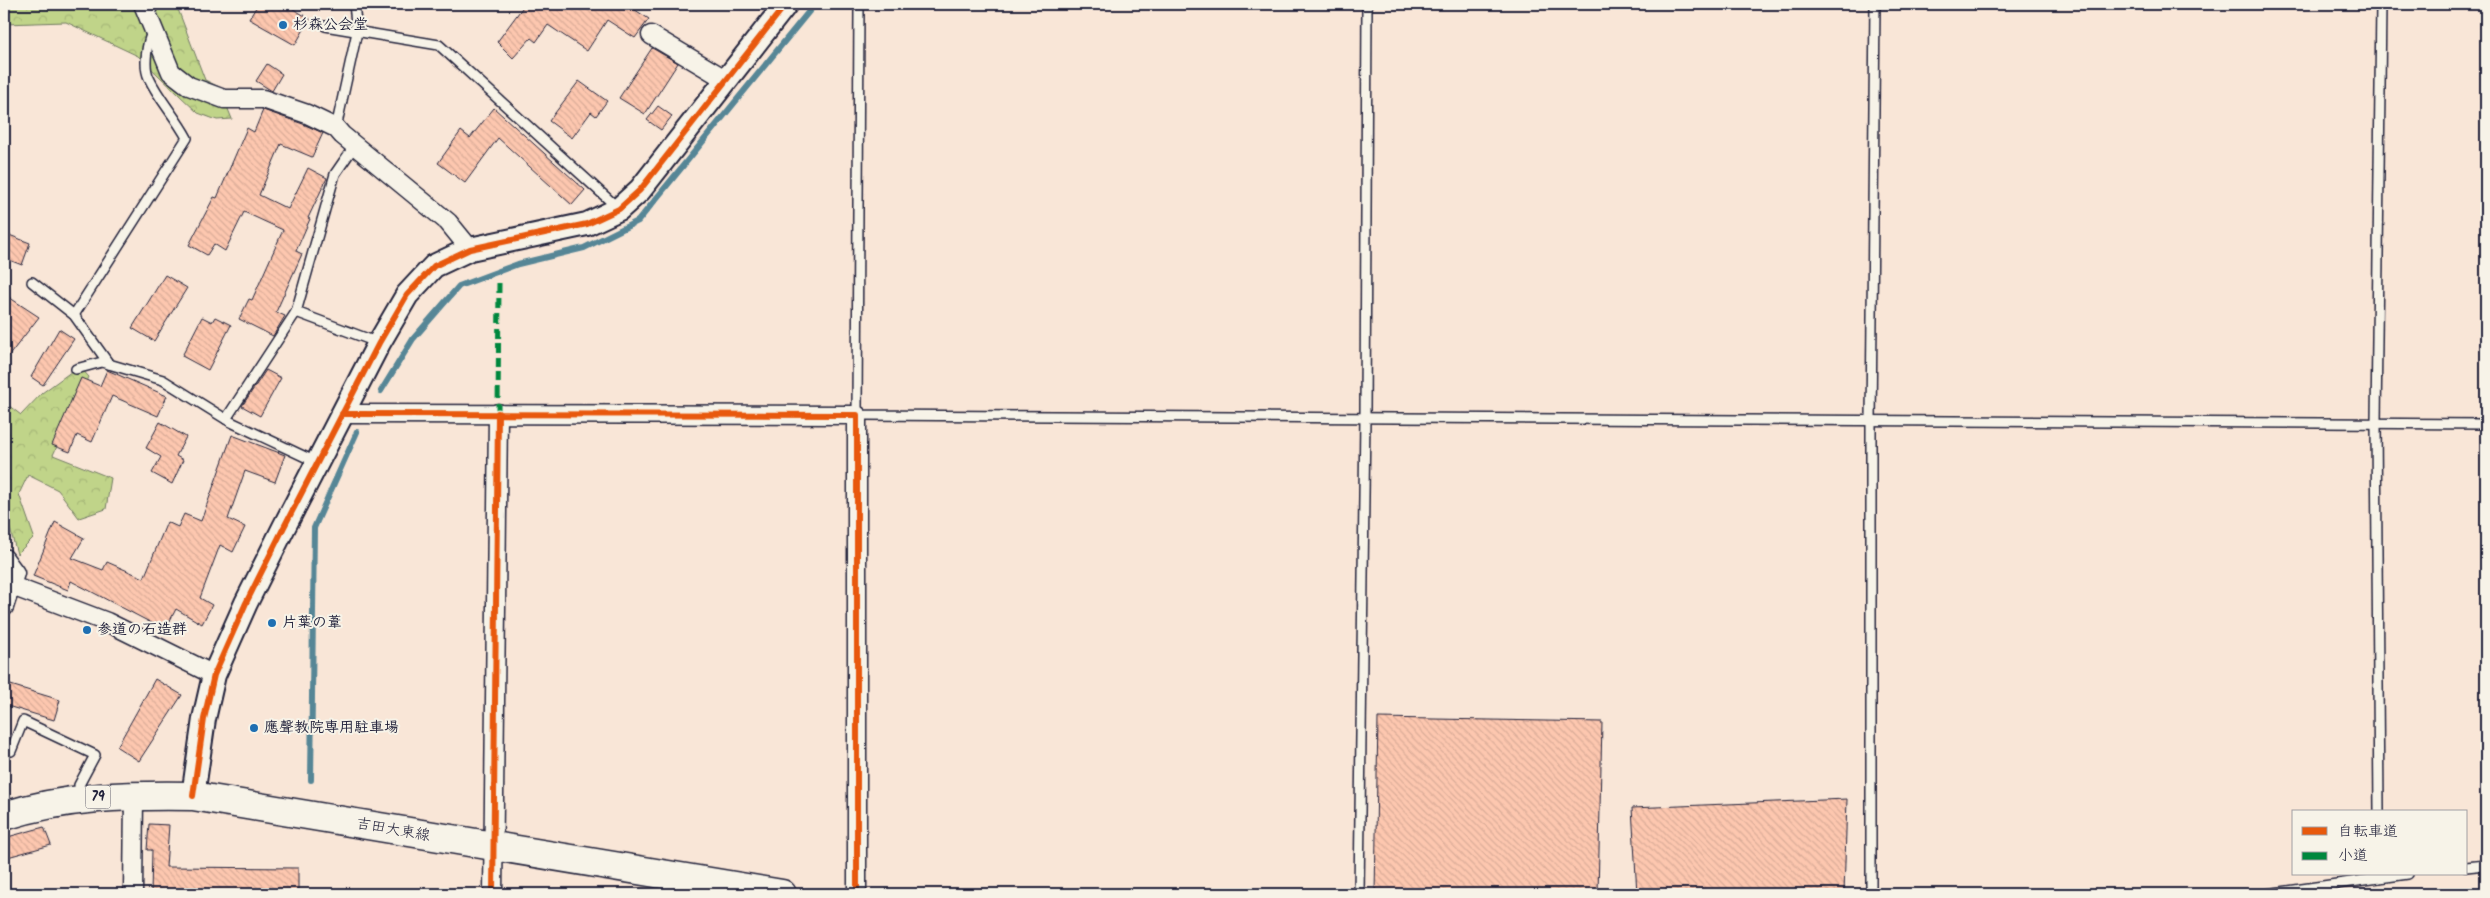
<svg xmlns="http://www.w3.org/2000/svg" width="2490" height="898" font-family="Kalam,'Klee One',sans-serif">
<defs>
<pattern id="forest-crowns" width="20" height="18" patternUnits="userSpaceOnUse" patternTransform="scale(1.25)"><rect width="20" height="18" fill="#c0d489"/><path d="M2 6a3 3 0 1 1 6 0M12 15a3 3 0 1 1 6 0" fill="none" stroke="#a5b677"/></pattern>
<pattern id="building-back-hatch" width="6" height="6" patternUnits="userSpaceOnUse" patternTransform="scale(1.25)"><rect width="6" height="6" fill="#fdc7af"/><path d="M-1 5l2 2M0 0l6 6M5-1l2 2" fill="none" stroke="#d9ab97"/></pattern>
</defs>
<rect width="100%" height="100%" fill="#f9e6d7"/>
<filter id="ink" filterUnits="userSpaceOnUse"><feTurbulence type="fractalNoise" baseFrequency=".02" numOctaves="2"/><feDisplacementMap in="SourceGraphic" scale="10" xChannelSelector="R" yChannelSelector="G"/><feConvolveMatrix kernelMatrix="1 2 1 2 8 2 1 2 1" color-interpolation-filters="sRGB"/></filter>
<g filter="url(#ink)">
<g fill="url(#forest-crowns)" stroke="#717b62">
<path d="M 4,4 L 176,4 L 205,80 L 219,87 L 232,119 L 217,120 L 198,113 L 138,56 L 66,22 L 4,24 Z"/>
<path d="M 79,366 L 89,377 L 53,455 L 111,478 L 106,509 L 79,518 L 58,490 L 28,475 L 19,494 L 34,537 L 17,554 L 4,507 L 4,402 L 21,415 L 42,393 Z"/>
</g>
<g fill="none" stroke-linecap="round" stroke-linejoin="round">
<g stroke="#568696" stroke-width="6">
<path d="M 381,391 L 413,339 L 459,286 L 518,264 L 584,248 L 638,221 L 815,4"/>
<path d="M 311,780 L 314,528 L 357,432"/>
</g>
</g>
<g fill="url(#building-back-hatch)" stroke="#22223b">
<path d="M 258,4 L 285,4 L 310,19 L 295,45 L 249,19 Z"/>
<path d="M 525,4 L 626,4 L 649,19 L 635,38 L 607,20 L 587,51 L 548,25 L 536,42 L 531,38 L 513,58 L 497,42 Z"/>
<path d="M 652,48 L 678,63 L 645,114 L 619,98 Z"/>
<path d="M 267,64 L 282,74 L 272,91 L 256,81 Z"/>
<path d="M 579,81 L 607,101 L 596,116 L 591,112 L 572,138 L 549,121 Z"/>
<path d="M 658,106 L 672,116 L 661,130 L 647,120 Z"/>
<path d="M 494,108 L 585,190 L 572,205 L 498,138 L 465,183 L 438,163 L 461,131 L 470,138 Z"/>
<path d="M 263,110 L 303,124 L 323,133 L 312,157 L 281,144 L 259,195 L 288,209 L 308,168 L 327,178 L 308,218 L 310,219 L 296,251 L 302,254 L 276,312 L 285,316 L 273,336 L 239,319 L 249,299 L 252,300 L 283,230 L 244,212 L 225,251 L 214,244 L 207,255 L 189,245 L 214,197 L 217,198 L 247,128 L 254,132 Z"/>
<path d="M 4,233 L 30,243 L 22,265 L 4,258 Z"/>
<path d="M 165,275 L 187,288 L 154,341 L 132,328 Z"/>
<path d="M 4,294 L 39,317 L 4,362 Z"/>
<path d="M 202,317 L 212,322 L 215,317 L 231,325 L 208,370 L 182,356 Z"/>
<path d="M 59,329 L 74,339 L 43,385 L 31,377 Z"/>
<path d="M 107,370 L 167,396 L 158,416 L 112,396 L 92,442 L 77,435 L 70,452 L 52,445 L 81,378 L 100,386 Z"/>
<path d="M 266,370 L 281,378 L 260,416 L 242,406 Z"/>
<path d="M 160,422 L 186,437 L 176,456 L 183,460 L 172,484 L 152,473 L 161,457 L 146,448 Z"/>
<path d="M 232,435 L 285,455 L 275,482 L 245,471 L 228,519 L 245,527 L 233,552 L 220,545 L 200,598 L 212,605 L 202,624 L 176,609 L 165,630 L 71,581 L 68,590 L 33,576 L 55,522 L 84,538 L 72,558 L 103,570 L 107,562 L 144,578 L 167,522 L 178,527 L 184,514 L 201,521 Z"/>
<path d="M 155,679 L 182,695 L 139,761 L 117,747 Z"/>
<path d="M 4,683 L 60,700 L 54,720 L 4,705 Z"/>
<path d="M 1378,718 L 1602,722 L 1598,894 L 1375,894 Z"/>
<path d="M 1847,799 L 1844,894 L 1637,894 L 1632,808 Z"/>
<path d="M 149,824 L 169,825 L 166,867 L 298,868 L 298,894 L 151,894 L 152,850 L 147,850 Z"/>
<path d="M 44,827 L 51,845 L 4,858 L 4,838 Z"/>
</g>
<g fill="none" stroke-linecap="round" stroke-linejoin="round">
<g stroke="#22223b" stroke-width="12">
<g id="service">
<path d="M 859,4 L 857,415 L 2486,424"/>
<path d="M 325,26 L 439,45 L 619,209"/>
<path d="M 336,128 L 357,32 L 354,4"/>
<path d="M 32,282 L 74,315 L 109,364"/>
<path d="M 296,312 L 379,343"/>
<path d="M 74,315 L 187,138 C 176,117 158,98 149,78 C 143,66 147,41 153,31"/>
<path d="M 76,369 L 102,362 L 163,380 L 229,421 L 316,462"/>
<path d="M 226,419 L 296,312 L 335,174 L 355,145"/>
<path d="M 11,751 L 23,721 L 95,755 L 79,785 L 80,798"/>
<path d="M 2379,812 L 2376,423 L 2381,4"/>
<path d="M 2466,867 L 2486,865"/>
<path d="M 2379,878 L 2408,874"/>
<path d="M 1359,894 L 1365,417 L 1367,4"/>
<path d="M 1871,894 L 1871,422 L 1875,4"/>
<path d="M 2267,894 L 2379,878 L 2379,874"/>
</g>
</g>
<g stroke="#22223b" stroke-width="21">
<g id="minor">
<path d="M 143,4 L 171,72 L 189,86 L 224,99 L 263,99 L 307,114 L 336,128 L 342,135 L 448,222 L 470,249"/>
<path d="M 651,35 L 725,79"/>
<path d="M 342,414 L 857,415 L 857,894"/>
<path d="M 4,558 L 15,573 L 4,607"/>
<path d="M 12,586 L 107,622 L 214,675"/>
<path d="M 133,894 L 134,795"/>
<path d="M 493,894 L 498,413"/>
</g>
</g>
<g stroke="#22223b" stroke-width="26">
<path id="tertiary" d="M 193,796 L 204,719 L 214,675 L 246,603 L 284,527 L 379,343 L 407,295 L 434,266 L 470,249 L 587,224 L 619,209 L 640,190 L 786,4"/>
</g>
<g stroke="#22223b" stroke-width="31">
<path id="primary" d="M 4,816 C 66,796 129,795 193,796 L 782,894"/>
</g>
<use href="#service" stroke="#f7f3e8" stroke-width="9"/>
<use href="#minor" stroke="#f7f3e8" stroke-width="18"/>
<use href="#tertiary" stroke="#f7f3e8" stroke-width="22"/>
<use href="#primary" stroke="#f7f3e8" stroke-width="28"/>
<path stroke="#00873e" stroke-width="5" stroke-dasharray="10 5" stroke-linecap="butt" d="M 498,413 L 499,282"/>
<g stroke="#f7f3e8" stroke-width="9">
<g id="cycleway">
<path d="M 342,414 L 857,415 L 857,894"/>
<path d="M 193,796 L 204,719 L 214,675 L 246,603 L 284,527 L 379,343 L 407,295 L 434,266 L 470,249 L 587,224 L 619,209 L 640,190 L 786,4"/>
<path d="M 493,894 L 498,413"/>
</g>
</g>
<use href="#cycleway" stroke="#e8590c" stroke-width="6"/>
</g>
</g>
<g fill="#1f6fb2" stroke="#f7f3e8" stroke-width="2">
<circle cx="283" cy="25" r="5"/>
<circle cx="272" cy="623" r="5"/>
<circle cx="87" cy="630" r="5"/>
<circle cx="254" cy="728" r="5"/>
</g>
<g text-anchor="middle" dominant-baseline="central" stroke-width="4" stroke-linejoin="round" paint-order="stroke">
<rect fill="#f7f3e8" stroke="#62616f" stroke-width="1" x="85.5" y="785.5" width="25" height="23" rx="4"/>
<g font-size="14" font-weight="bold" fill="#22223b">
<text x="98" y="797">79</text>
</g>
<g font-size="15" font-weight="bold" fill="#22223b" stroke="#f7f3e8" text-anchor="start">
<text x="293" y="25">杉森公会堂</text>
<text x="282" y="623">片葉の葦</text>
<text x="97" y="630">参道の石造群</text>
<text x="264" y="728">應聲教院専用駐車場</text>
</g>
<g font-size="15" fill="#22223b" stroke="#f7f3e8">
<text transform="translate(393 830) rotate(10)">吉田大東線</text>
</g>
</g>
<rect width="2490" height="898" fill="none" stroke="#f7f3e8" stroke-width="20"/>
<rect x="10" y="10" width="2470" height="878" fill="none" stroke="#22223b" stroke-width="2" filter="url(#ink)"/>
<rect x="2292" y="810" width="175" height="65" fill="#f7f3e8" stroke="#a29fa3"/>
<rect x="2302" y="827" width="25" height="8" fill="#e8590c" stroke="#a29fa3"/>
<text x="2338" y="836" font-size="15" fill="#22223b">自転車道</text>
<rect x="2302" y="852" width="25" height="8" fill="#00873e" stroke="#a29fa3"/>
<text x="2338" y="860" font-size="15" fill="#22223b">小道</text>
</svg>
